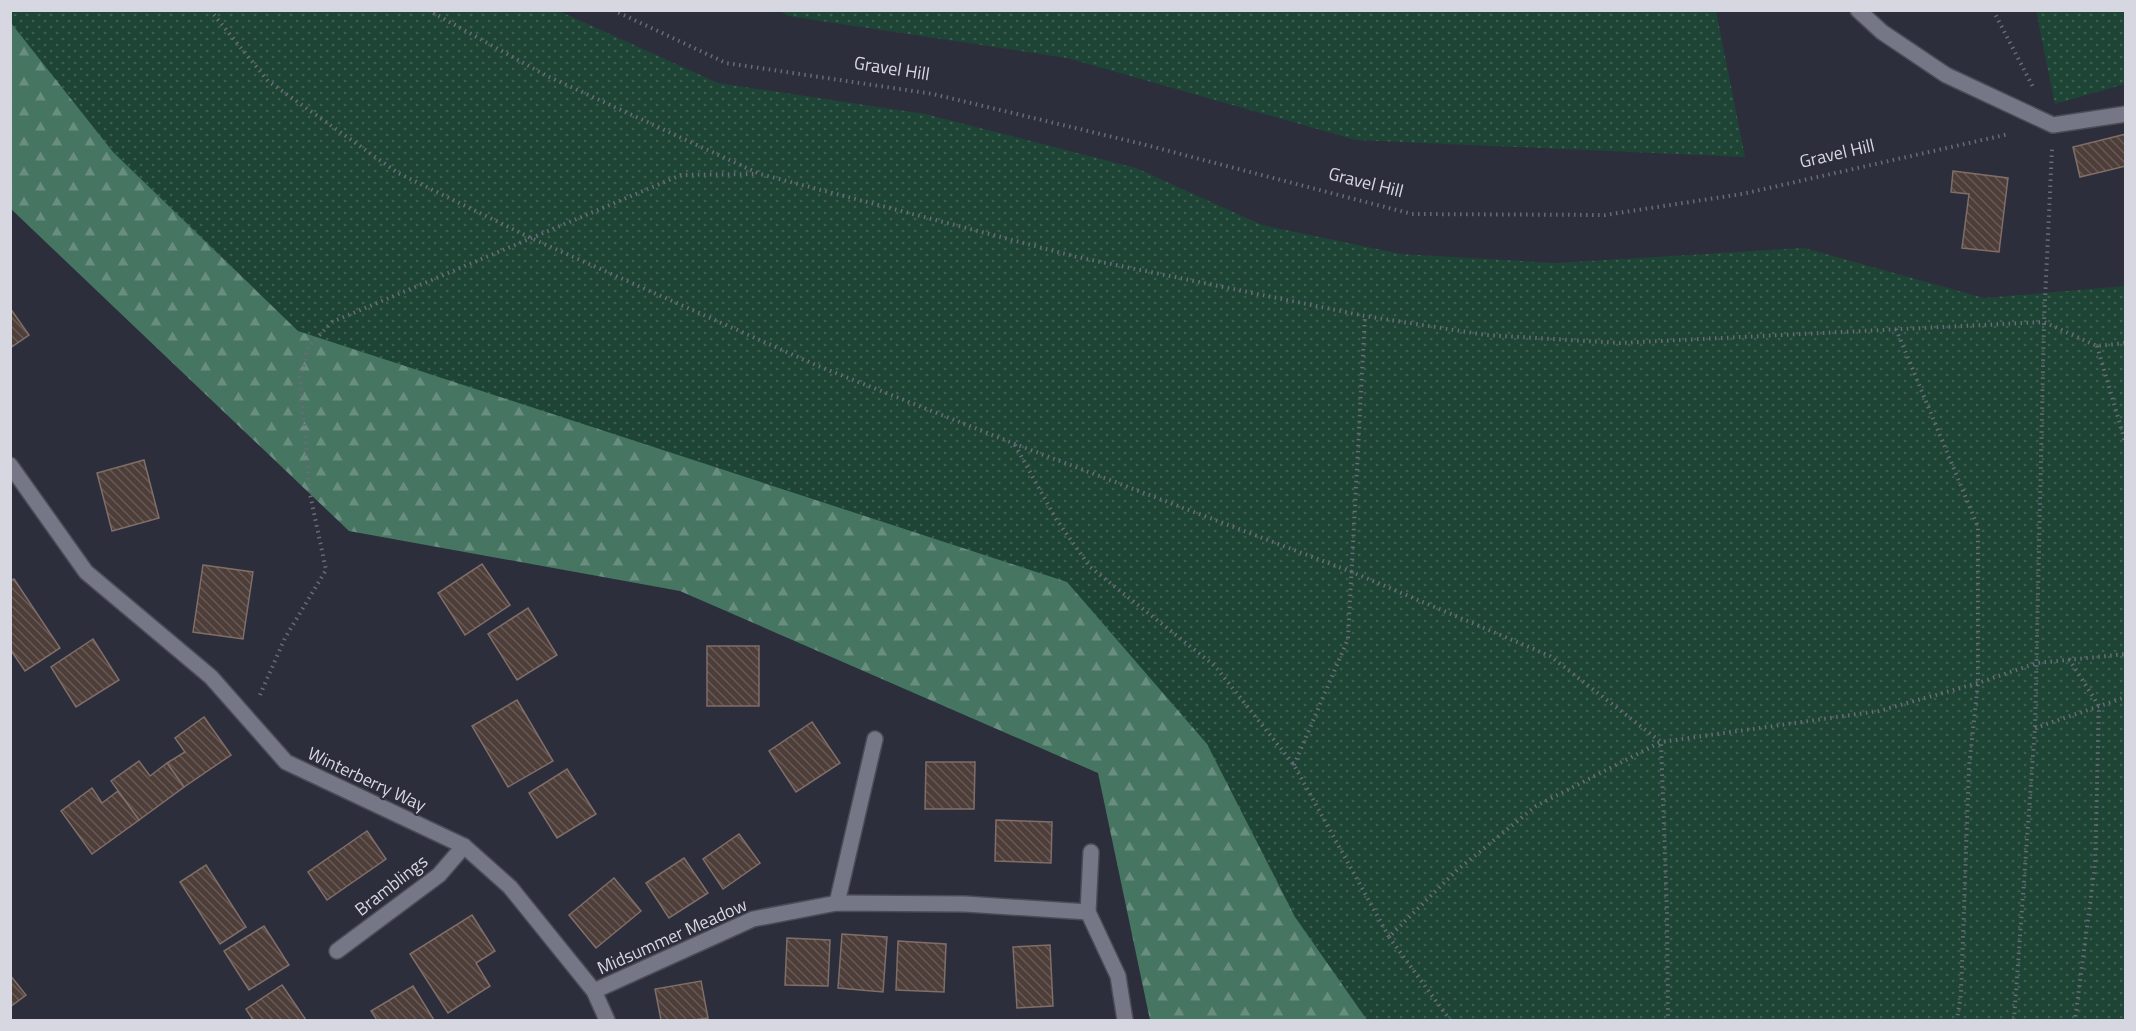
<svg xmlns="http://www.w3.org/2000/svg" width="2136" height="1031" font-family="'Titillium Web',sans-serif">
<defs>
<pattern id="grass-dots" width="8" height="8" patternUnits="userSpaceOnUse" patternTransform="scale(1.5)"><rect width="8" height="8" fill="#1e4435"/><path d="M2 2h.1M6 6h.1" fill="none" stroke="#3e5e52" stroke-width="1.8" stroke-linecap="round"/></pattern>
<pattern id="forest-firs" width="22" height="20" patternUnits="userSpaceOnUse" patternTransform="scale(1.5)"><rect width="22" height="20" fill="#467561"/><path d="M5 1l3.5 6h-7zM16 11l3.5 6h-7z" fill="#698e7f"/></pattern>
<pattern id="building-back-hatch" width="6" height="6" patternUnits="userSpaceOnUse" patternTransform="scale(1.5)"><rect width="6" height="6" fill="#4e3e39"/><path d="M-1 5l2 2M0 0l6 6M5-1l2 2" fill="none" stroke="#675955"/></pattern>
</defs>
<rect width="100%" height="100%" fill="#2d2e3b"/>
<g fill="url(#grass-dots)">
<path d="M 11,11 L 559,11 L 718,83 L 925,114 L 1136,168 L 1262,225 L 1401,254 L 1556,263 L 1804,248 L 1984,298 L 2125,286 L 2125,1020 L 1163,1020 L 1143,915 L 1098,773 L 680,591 L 466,547 L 11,151 Z"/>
<path d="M 780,11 L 1716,11 L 1745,157 L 1356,140 L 1067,58 L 788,16 Z"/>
<path d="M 2036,11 L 2125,11 L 2125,84 L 2055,104 Z"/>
</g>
<path fill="url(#forest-firs)" d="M 11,23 L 113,152 L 298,331 L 1067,582 L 1207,744 L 1295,917 L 1367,1020 L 1150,1020 L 1098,773 L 680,591 L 349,531 L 11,209 Z"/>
<g fill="url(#building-back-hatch)" stroke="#806e69" stroke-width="1.5">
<path d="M 2126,134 L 2126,166 L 2080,177 L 2073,147 Z"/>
<path d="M 1953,171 L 2008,178 L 1999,252 L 1962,248 L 1969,194 L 1951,192 Z"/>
<path d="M 10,308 L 29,335 L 10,348 Z"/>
<path d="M 144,460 L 159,518 L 112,531 L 97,473 Z"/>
<path d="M 482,564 L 510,605 L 465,635 L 438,593 Z"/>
<path d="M 203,565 L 253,572 L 243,639 L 193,632 Z"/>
<path d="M 14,579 L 60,648 L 25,671 L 10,649 L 10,581 Z"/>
<path d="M 528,608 L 557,655 L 517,680 L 488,634 Z"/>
<path d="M 93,639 L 119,680 L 76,707 L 51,667 Z"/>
<rect x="707" y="646" width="52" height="60"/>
<path d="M 517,700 L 553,761 L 508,787 L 472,726 Z"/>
<path d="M 204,717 L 231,755 L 184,787 L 167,763 L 185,752 L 175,738 Z"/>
<path d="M 812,722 L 840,763 L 796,792 L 769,751 Z"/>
<path d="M 139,761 L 150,776 L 167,763 L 184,787 L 139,820 L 111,781 Z"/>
<path d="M 926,762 L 975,762 L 974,809 L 925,809 Z"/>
<path d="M 567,769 L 596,814 L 557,838 L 529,793 Z"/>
<path d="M 92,788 L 102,803 L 118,791 L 139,820 L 92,854 L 61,811 Z"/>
<path d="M 996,820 L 1052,822 L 1051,863 L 995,861 Z"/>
<path d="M 367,831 L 386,859 L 327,900 L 308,872 Z"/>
<path d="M 739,834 L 760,863 L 723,889 L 703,859 Z"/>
<path d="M 684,858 L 708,893 L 669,918 L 646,883 Z"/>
<path d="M 206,865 L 246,927 L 220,944 L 180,882 Z"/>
<path d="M 614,878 L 641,911 L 596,948 L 569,915 Z"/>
<path d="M 472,915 L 495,951 L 476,963 L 490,986 L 448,1013 L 410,954 Z"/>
<path d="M 264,926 L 289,965 L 249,990 L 224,951 Z"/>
<path d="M 842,934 L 887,937 L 883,992 L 838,988 Z"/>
<path d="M 787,938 L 830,940 L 828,986 L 785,985 Z"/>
<path d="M 898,941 L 946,944 L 944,992 L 896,990 Z"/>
<path d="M 1050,945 L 1053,1006 L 1017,1008 L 1013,947 Z"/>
<path d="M 10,975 L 26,995 L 10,1007 Z"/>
<path d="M 701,981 L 708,1018 L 693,1020 L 661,1020 L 655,989 Z"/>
<path d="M 282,985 L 306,1020 L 253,1020 L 246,1009 Z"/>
<path d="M 413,986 L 434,1020 L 377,1020 L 371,1011 Z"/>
</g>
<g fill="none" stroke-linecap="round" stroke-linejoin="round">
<g stroke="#4b4c57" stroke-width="18">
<g id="minor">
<path d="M 1858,10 L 1882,32 L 1946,75 L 2053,125 L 2126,114"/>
<path d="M 10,465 L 86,572 L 211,677 L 286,762 L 464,846 L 510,887 L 594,991 L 607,1020"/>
<path d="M 837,903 L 875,739"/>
<path d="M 1088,912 L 1091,852"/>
<path d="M 337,951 L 439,875 L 464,846"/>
<path d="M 594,991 L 753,919 L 837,903 L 965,904 L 1088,912 L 1118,976 L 1125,1020"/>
</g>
</g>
<g stroke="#6a6b77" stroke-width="4" stroke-dasharray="1.5 4.5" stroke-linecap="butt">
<path d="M 210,10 L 268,81 L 398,173 L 533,239 L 818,366 L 1015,444 L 1352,572 L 1550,656 L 1661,742 L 1879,711 L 1978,683 L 2037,663 L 2126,654"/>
<path d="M 428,10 L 545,75 L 760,174 L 1077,257 L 1365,316 L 1486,335 L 1620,343 L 2044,322 L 2097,346 L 2126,343"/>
<path d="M 613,10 L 726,63 L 933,94 L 1138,143 L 1412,214 L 1605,215 L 1742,194 L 2009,134"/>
<path d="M 1993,10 L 2033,87"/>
<path d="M 1896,329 L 1978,527 L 1978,683 L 1969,767 L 1961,994 L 1957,1020"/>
<path d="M 2097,346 L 2126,445"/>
<path d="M 1015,445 L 1056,519 L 1090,567 L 1215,666 L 1294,765 L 1389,937 L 1456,871 L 1536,806 L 1661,742 L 1667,912 L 1668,1020"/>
<path d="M 2069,659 L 2099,706 L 2095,865 L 2075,1020"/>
<path d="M 260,695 L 285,638 L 326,570 L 310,494 L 300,377 L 308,347 L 332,322 L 681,175 L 757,174"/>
<path d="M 2035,728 L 2126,697"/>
<path d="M 1294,765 L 1348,639 L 1365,316"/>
<path d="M 1389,937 L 1450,1020"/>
<path d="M 2014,1020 L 2035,728 L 2044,322 L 2052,149"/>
</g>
<use href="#minor" stroke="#757686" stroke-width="15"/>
</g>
<g text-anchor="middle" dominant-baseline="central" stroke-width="4.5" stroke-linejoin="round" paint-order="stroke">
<g font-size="18" fill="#d6d7e0" stroke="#2d2e3b">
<text transform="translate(892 68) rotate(9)">Gravel Hill</text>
<text transform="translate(1837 153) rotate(-13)">Gravel Hill</text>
<text transform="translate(1366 182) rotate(14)">Gravel Hill</text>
<text transform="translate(367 779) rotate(25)">Winterberry Way</text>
<text transform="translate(391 885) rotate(-38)">Bramblings</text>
<text transform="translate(672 936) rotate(-24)">Midsummer Meadow</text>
</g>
</g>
<rect width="2136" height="1031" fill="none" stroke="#d6d7e0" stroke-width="24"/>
</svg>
